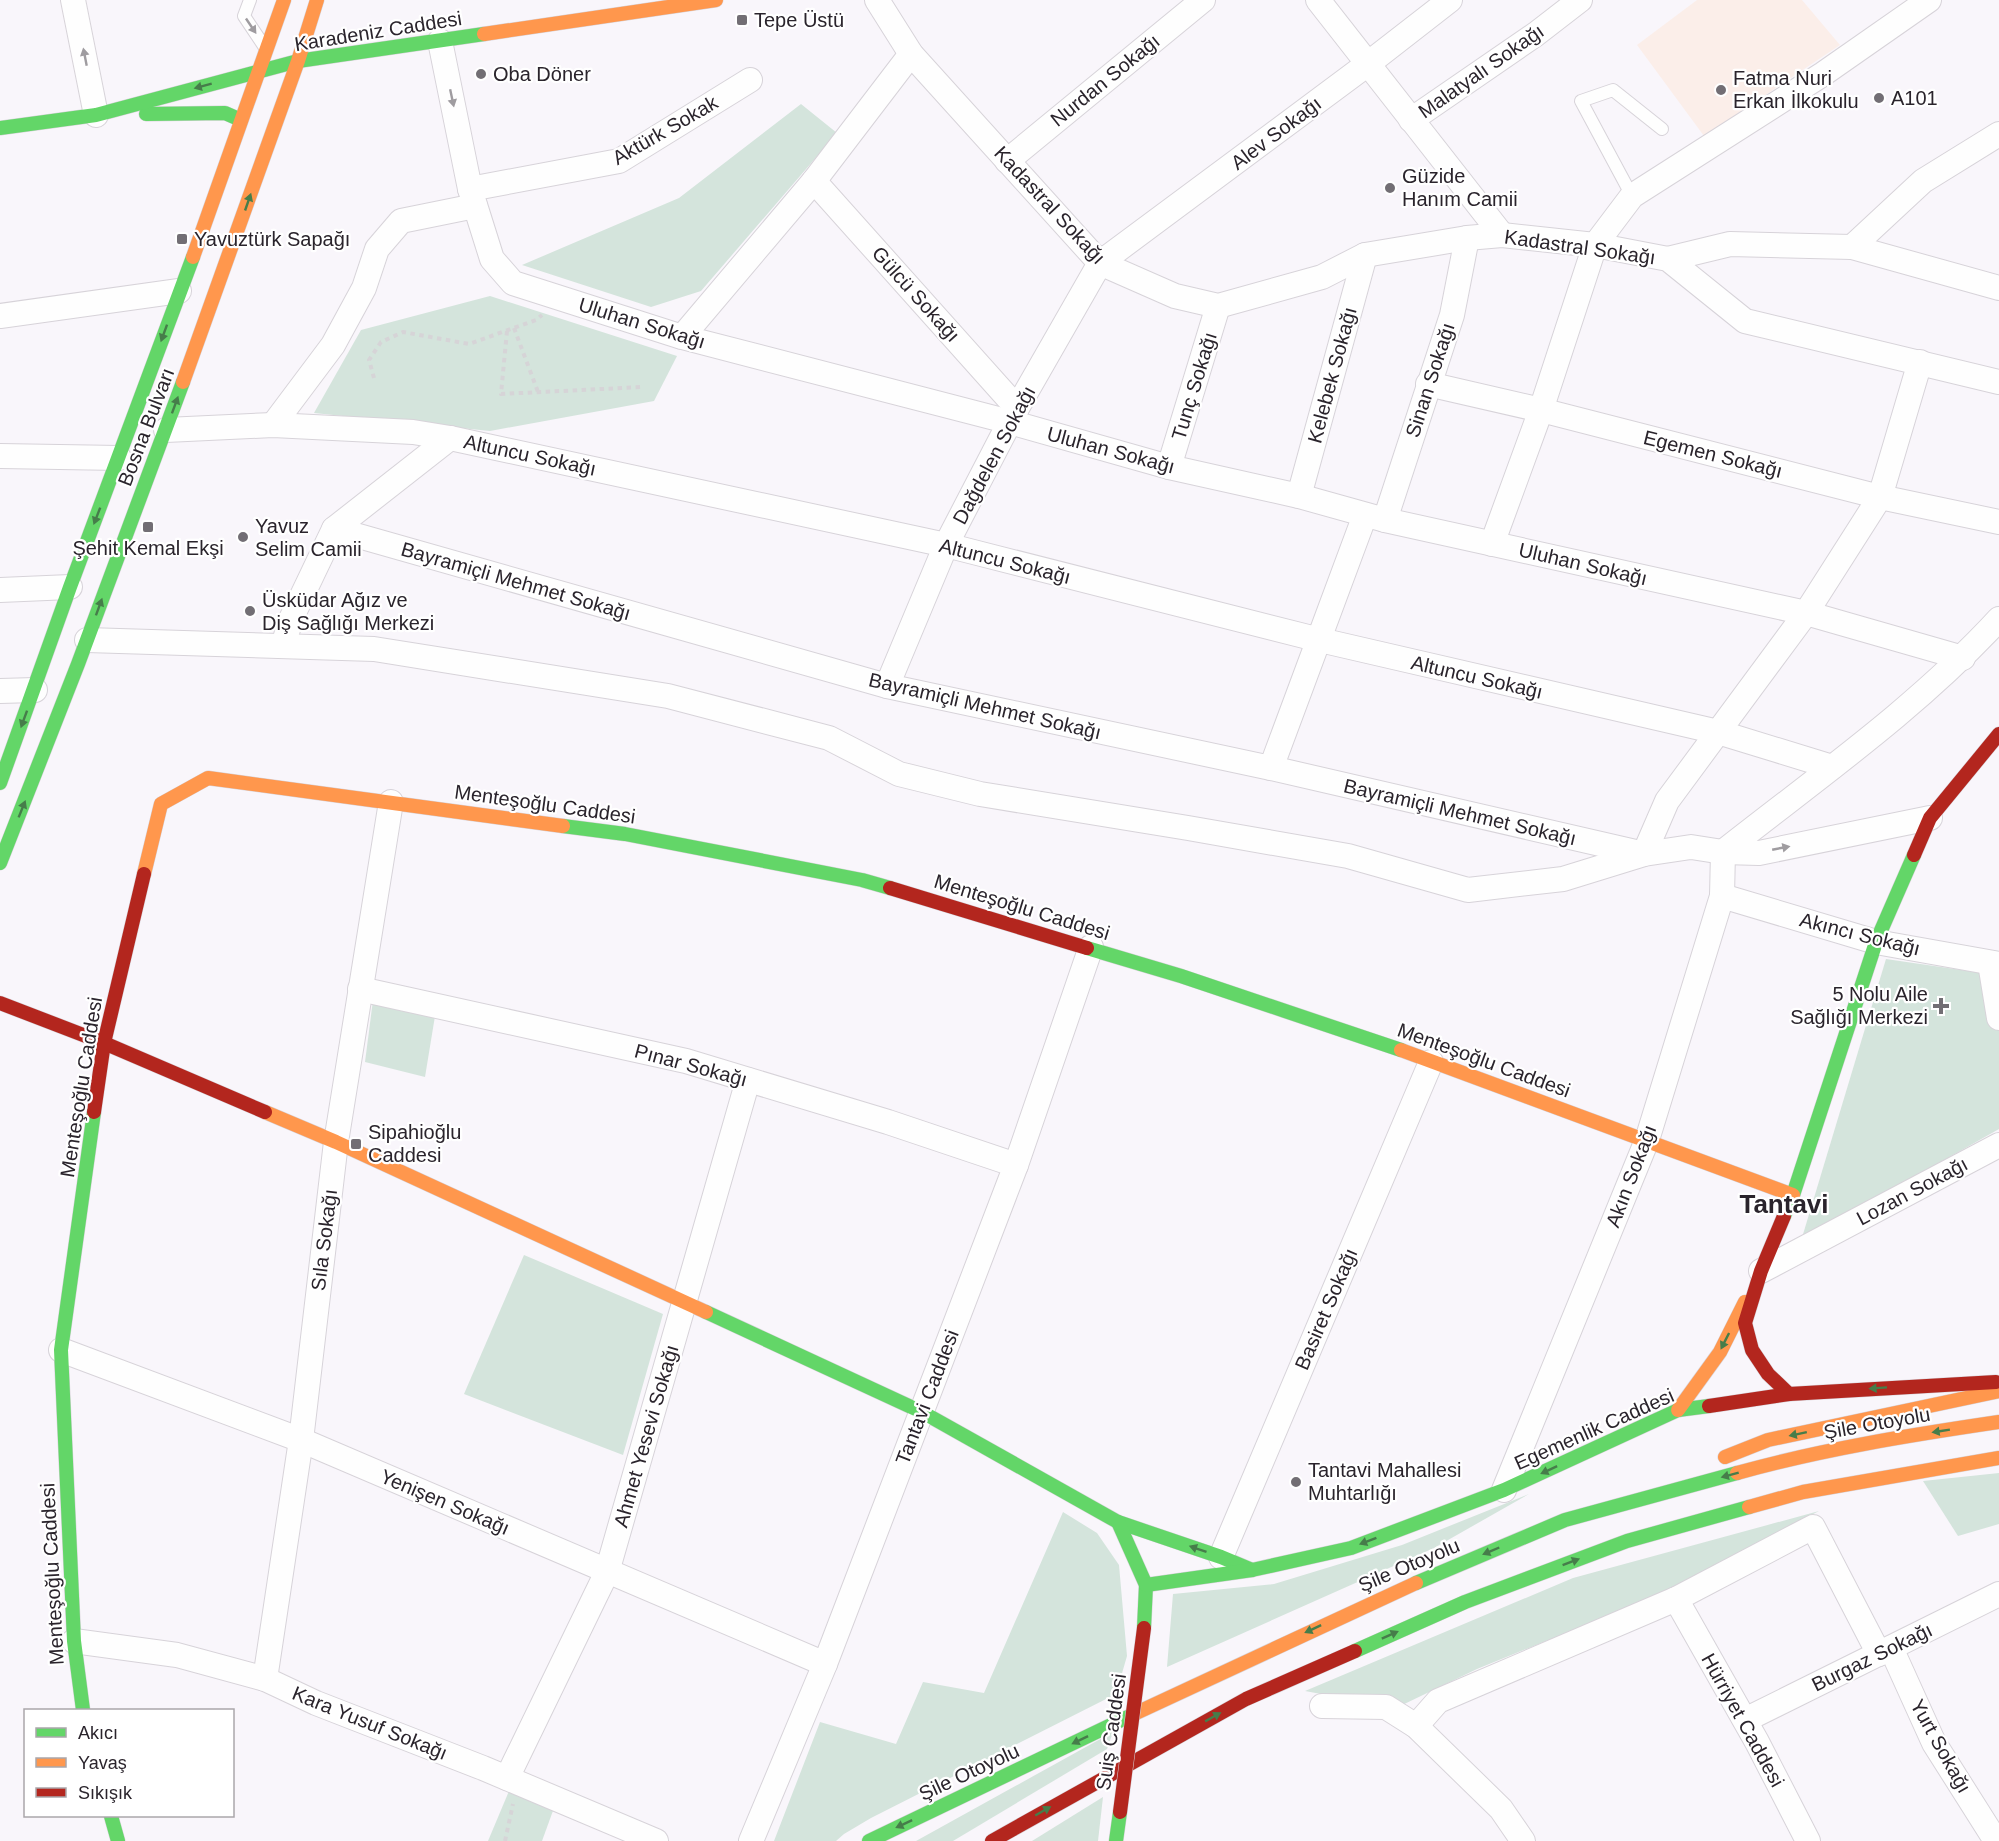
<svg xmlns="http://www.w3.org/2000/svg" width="1999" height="1841" font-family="Helvetica,sans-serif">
<rect width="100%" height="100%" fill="#f9f6fb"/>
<path fill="#fbeee9" d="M 1697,0 L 1802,0 L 1840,45 L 1704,136 L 1637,45 Z"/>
<g fill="#d4e4dc">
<path d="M 801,104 L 837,133 L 701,291 L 651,307 L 522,265 L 679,198 Z"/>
<path d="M 490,296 L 677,356 L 654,401 L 490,431 L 314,413 L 361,330 Z"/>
<path d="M 1886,959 L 1996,975 L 1999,1029 L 1999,1129 L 1801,1241 Z"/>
<path d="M 373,1000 L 435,1016 L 425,1077 L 365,1062 Z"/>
<path d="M 524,1255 L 663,1314 L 623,1455 L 464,1394 Z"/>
<path d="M 1999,1473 L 1999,1524 L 1958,1536 L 1923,1481 Z"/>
<path d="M 1529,1494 L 1434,1548 L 1167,1667 L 1173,1594 L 1274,1584 L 1402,1545 Z"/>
<path d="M 1819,1511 L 1659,1595 L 1477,1669 L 1396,1708 L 1305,1691 L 1573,1578 Z"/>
<path d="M 1063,1512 L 1097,1533 L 1119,1565 L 1127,1656 L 1116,1694 L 871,1818 L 844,1834 L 836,1841 L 774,1841 L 820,1722 L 896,1744 L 923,1682 L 984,1693 Z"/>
<path d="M 1113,1732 L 1107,1749 L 953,1841 L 916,1841 Z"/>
<path d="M 509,1791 L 554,1808 L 542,1841 L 488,1841 Z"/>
<path d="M 1103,1797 L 1098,1841 L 1032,1841 Z"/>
</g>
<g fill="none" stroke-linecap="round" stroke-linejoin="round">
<g stroke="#d7d3d9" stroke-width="14">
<g id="lane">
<path d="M 250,0 L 244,16 L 264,46"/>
<path d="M 1632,196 L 1581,101 L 1613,90 L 1662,129"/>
</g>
</g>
<g stroke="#d7d3d9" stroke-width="26">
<g id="street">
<path d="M 73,0 L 96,115"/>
<path d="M 877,0 L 911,54 L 1100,263 L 1175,296 L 1218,306 L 1322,277 L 1365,255 L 1467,238 L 1502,235 L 1595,245 L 1668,259 L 1745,321 L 1999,382"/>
<path d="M 1318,0 L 1502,235"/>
<path d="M 440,41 L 470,189 L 492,259 L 513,283 L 682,337 L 1010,422 L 1169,467 L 1299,496 L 1385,520 L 1806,613 L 1963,658"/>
<path d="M 1411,120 L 1536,34 L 1580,0"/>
<path d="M 1007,161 L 1203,0"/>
<path d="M 814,181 L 1017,408"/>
<path d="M 470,189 L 619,161 L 750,80"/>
<path d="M 1852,247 L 1923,181 L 1999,134"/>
<path d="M 1668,259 L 1730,244 L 1852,247 L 1999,288"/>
<path d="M 0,316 L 179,291"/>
<path d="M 682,337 L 814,181 L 911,54"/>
<path d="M 1428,384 L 1541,410 L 1880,497 L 1999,522"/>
<path d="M 273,425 L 333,345 L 364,288 L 377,249 L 401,221 L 475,206"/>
<path d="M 166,430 L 273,425 L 413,432 L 450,438 L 946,545 L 1320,640 L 1718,732 L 1832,767"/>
<path d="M 0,456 L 119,458"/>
<path d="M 1169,467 L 1218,306"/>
<path d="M 1299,496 L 1365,255"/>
<path d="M 1385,520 L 1452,315 L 1467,238"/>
<path d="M 334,529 L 887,686 L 1271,768 L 1644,854 L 1667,801 L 1806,613 L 1880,497 L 1920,362"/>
<path d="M 1492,544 L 1541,410 L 1595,245 L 1632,196 L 1823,74 L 1929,0"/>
<path d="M 0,590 L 70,587"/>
<path d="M 87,640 L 374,649 L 668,696 L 829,738 L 899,774 L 980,794 L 1188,828 L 1348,856 L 1468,890 L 1563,879 L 1644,854 L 1691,847 L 1723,852 L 1759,853 L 1930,818"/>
<path d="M 283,646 L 291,619 L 334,529 L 450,438"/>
<path d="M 887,686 L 946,545 L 1017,408 L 1100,263 L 1369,63 L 1450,0"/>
<path d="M 0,691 L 35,690"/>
<path d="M 1271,768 L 1365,515"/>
<path d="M 1723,852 C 1818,777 1917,708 1999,619"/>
<path d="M 1722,896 L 1876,942 L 1999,964"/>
<path d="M 1990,963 L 1999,1018"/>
<path d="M 360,989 L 686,1061 L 888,1122 L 1016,1165"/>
<path d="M 1761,1271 L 1999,1145"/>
<path d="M 61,1350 L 301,1440 L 825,1664"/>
<path d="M 1504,1490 L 1647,1140 L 1722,896 L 1723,852"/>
<path d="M 1221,1557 L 1431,1062"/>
<path d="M 1676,1599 L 1757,1742 L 1808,1841"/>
<path d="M 74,1641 L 177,1655 L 265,1679 L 316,1703 L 483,1768 L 656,1841"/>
<path d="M 1891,1648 L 1934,1743 L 1996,1841"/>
<path d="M 265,1679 L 301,1440 L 336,1142 L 391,802"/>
<path d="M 1322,1706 L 1386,1707 L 1416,1726 L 1501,1809 L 1523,1841"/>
<path d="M 1745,1720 L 1999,1594"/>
<path d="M 1416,1726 L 1438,1701 L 1676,1599 L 1813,1527 L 1879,1654"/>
<path d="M 507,1778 L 607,1572 L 748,1080"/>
<path d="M 751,1841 L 825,1664 L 1016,1165 L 1091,947"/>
</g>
</g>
<g stroke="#d7d3d9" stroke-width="15">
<g id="fast">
<path d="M 146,114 L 225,113 L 241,120"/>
<path d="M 0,128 L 96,115 L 298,61 L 484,34"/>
<path d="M 0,783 L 70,587 L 193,257"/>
<path d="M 563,826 L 625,834 L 862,880 L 890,888"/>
<path d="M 0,863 L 78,664 L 183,382"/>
<path d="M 1087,948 L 1181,976 L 1401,1050"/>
<path d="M 1784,1216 L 1793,1195 L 1876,942 L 1914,855"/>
<path d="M 706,1312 L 922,1412 L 1118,1522 L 1221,1557 L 1252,1570"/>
<path d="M 1118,1522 L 1146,1585 L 1144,1628"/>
<path d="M 1416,1583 L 1565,1520 L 1737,1473"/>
<path d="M 1146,1585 L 1252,1570 L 1351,1548 L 1504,1490 L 1678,1410 L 1709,1406"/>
<path d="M 1355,1651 L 1465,1602 L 1627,1541 L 1749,1507"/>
<path d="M 83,1710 L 74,1641 L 61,1350 L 94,1112"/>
<path d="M 111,1816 L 118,1841"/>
<path d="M 869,1841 L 1134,1714"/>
<path d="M 1116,1841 L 1120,1812"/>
</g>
</g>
<g stroke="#d7d3d9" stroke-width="15">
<g id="slow">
<path d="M 484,34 L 716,0"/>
<path d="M 193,257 L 284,0"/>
<path d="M 183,382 L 298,61 L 317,0"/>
<path d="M 144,874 L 161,804 L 208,778 L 563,826"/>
<path d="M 1401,1050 L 1793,1195"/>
<path d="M 265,1112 L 336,1142 L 706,1312"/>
<path d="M 1678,1410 L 1720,1352 L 1745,1302"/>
<path d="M 1725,1457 L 1768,1440 L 1999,1391"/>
<path d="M 1737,1473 C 1823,1449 1911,1435 1999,1422"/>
<path d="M 1749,1507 L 1803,1492 L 1999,1458"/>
<path d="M 1134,1714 L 1416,1583"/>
</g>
</g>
<g stroke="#d7d3d9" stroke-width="15">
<g id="jam">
<path d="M 1914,855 L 1930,818 L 1999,734"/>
<path d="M 890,888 L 1087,948"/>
<path d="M 0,1003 L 104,1043 L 265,1112"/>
<path d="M 94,1112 L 104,1043 L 144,874"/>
<path d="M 1784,1216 L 1761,1271 L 1745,1323 L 1752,1350 L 1768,1374 L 1789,1394"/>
<path d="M 1709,1406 L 1789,1394 L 1996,1382"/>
<path d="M 992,1841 L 1246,1699 L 1355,1651"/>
</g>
</g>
<g stroke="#d6d4d7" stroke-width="4" stroke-dasharray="4.5 4.5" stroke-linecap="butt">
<path d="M 514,328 L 538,392"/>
<path d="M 507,331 L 501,394 L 642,387"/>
<path d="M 374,378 L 369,360 L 381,342 L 403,332 L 469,344 L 536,320 L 542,315"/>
<path d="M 505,1841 L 513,1804"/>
</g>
<use href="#lane" stroke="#fefefe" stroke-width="12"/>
<use href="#street" stroke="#fefefe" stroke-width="24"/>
<use href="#fast" stroke="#63d668" stroke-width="14"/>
<use href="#slow" stroke="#ff974d" stroke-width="14"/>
<use href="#jam" stroke="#b3261e" stroke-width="14"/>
<g stroke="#d7d3d9" stroke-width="15" stroke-linecap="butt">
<path id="jam-bridge" d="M 1120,1812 L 1144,1628"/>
</g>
<use href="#jam-bridge" stroke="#b3261e" stroke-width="14"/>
</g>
<defs><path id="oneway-solid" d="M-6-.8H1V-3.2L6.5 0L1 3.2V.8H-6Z" transform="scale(1.5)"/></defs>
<g fill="#9f9ca0">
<use href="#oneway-solid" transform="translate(251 26) rotate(56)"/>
<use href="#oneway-solid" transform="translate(85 57) rotate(-101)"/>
<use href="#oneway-solid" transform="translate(452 98) rotate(78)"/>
<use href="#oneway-solid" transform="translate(1781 848) rotate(-11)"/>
</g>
<g fill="#467d4a">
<use href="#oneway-solid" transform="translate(203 86) rotate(165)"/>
<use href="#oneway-solid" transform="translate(248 202) rotate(-71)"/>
<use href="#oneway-solid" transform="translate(164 333) rotate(110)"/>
<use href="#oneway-solid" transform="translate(175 405) rotate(-70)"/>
<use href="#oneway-solid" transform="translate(97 516) rotate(111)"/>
<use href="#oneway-solid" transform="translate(99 607) rotate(-70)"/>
<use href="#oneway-solid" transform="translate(24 719) rotate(110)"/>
<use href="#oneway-solid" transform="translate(22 809) rotate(-68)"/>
<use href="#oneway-solid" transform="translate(1725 1341) rotate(117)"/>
<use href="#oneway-solid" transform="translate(1878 1388) rotate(176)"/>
<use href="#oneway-solid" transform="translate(1941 1431) rotate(171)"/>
<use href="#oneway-solid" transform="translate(1798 1434) rotate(168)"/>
<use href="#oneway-solid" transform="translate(1549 1470) rotate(155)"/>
<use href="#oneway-solid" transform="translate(1730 1475) rotate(165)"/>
<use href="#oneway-solid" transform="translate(1368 1541) rotate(159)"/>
<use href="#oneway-solid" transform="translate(1198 1549) rotate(-161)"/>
<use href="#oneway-solid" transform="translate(1491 1551) rotate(157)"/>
<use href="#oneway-solid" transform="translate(1571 1562) rotate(-21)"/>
<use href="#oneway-solid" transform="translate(1313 1629) rotate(155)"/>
<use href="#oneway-solid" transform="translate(1390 1635) rotate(-24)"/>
<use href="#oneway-solid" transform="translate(1213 1717) rotate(-29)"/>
<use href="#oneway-solid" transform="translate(1080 1740) rotate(154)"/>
<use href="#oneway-solid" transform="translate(1043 1811) rotate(-30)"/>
<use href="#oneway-solid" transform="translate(904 1824) rotate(155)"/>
</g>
<g fill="#726e74" stroke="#fff" stroke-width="2">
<rect x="736" y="14" width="12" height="12" rx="3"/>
<circle cx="481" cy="74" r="6"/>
<circle cx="1721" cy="90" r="6"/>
<circle cx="1879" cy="98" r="6"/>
<circle cx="1390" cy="188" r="6"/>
<rect x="176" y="233" width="12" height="12" rx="3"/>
<rect x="142" y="521" width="12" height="12" rx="3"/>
<circle cx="243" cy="537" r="6"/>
<circle cx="250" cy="611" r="6"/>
<path d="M1938 997h6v6h6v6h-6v6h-6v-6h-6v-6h6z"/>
<rect x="350" y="1138" width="12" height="12" rx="3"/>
<circle cx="1296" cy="1482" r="6"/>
</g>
<g text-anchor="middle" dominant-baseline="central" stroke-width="4.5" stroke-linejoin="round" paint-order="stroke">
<g font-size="20" fill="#2a242c" stroke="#fff" text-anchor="start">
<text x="754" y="20">Tepe Üstü</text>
<text x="493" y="74">Oba Döner</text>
<text x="1733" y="78">Fatma Nuri<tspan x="1733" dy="23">Erkan İlkokulu</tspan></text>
<text x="1891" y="98">A101</text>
<text x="1402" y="176">Güzide<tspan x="1402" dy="23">Hanım Camii</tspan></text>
<text x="194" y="239">Yavuztürk Sapağı</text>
<text x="255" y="526">Yavuz<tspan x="255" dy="23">Selim Camii</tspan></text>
<text x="148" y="548" text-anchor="middle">Şehit Kemal Ekşi</text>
<text x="262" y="600">Üsküdar Ağız ve<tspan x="262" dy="23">Diş Sağlığı Merkezi</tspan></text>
<text x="1928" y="994" text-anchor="end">5 Nolu Aile<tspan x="1928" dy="23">Sağlığı Merkezi</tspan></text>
<text x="368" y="1132">Sipahioğlu<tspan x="368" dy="23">Caddesi</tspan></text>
<text x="1308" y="1470">Tantavi Mahallesi<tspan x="1308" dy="23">Muhtarlığı</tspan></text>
</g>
<g font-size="20" fill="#2a242c" stroke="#fff">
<text transform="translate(378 31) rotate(-9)">Karadeniz Caddesi</text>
<text transform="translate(1481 71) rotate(-35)">Malatyalı Sokağı</text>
<text transform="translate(1105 80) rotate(-39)">Nurdan Sokağı</text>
<text transform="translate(665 130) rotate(-30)">Aktürk Sokak</text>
<text transform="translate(1276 133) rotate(-37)">Alev Sokağı</text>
<text transform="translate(1050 205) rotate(47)">Kadastral Sokağı</text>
<text transform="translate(1580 247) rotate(8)">Kadastral Sokağı</text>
<text transform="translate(916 294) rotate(48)">Gülcü Sokağı</text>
<text transform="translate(642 323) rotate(17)">Uluhan Sokağı</text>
<text transform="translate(1332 375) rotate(-75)">Kelebek Sokağı</text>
<text transform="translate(1430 380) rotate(-72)">Sinan Sokağı</text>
<text transform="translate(1194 386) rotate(-73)">Tunç Sokağı</text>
<text transform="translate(146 427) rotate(-69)">Bosna Bulvarı</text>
<text transform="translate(1111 450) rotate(15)">Uluhan Sokağı</text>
<text transform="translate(1713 454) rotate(14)">Egemen Sokağı</text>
<text transform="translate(530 455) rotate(12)">Altuncu Sokağı</text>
<text transform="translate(994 455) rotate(-62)">Dağdelen Sokağı</text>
<text transform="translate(1005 561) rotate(14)">Altuncu Sokağı</text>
<text transform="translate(1583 564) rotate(13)">Uluhan Sokağı</text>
<text transform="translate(516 581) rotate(16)">Bayramiçli Mehmet Sokağı</text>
<text transform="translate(1477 677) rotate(13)">Altuncu Sokağı</text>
<text transform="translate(985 706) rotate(13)">Bayramiçli Mehmet Sokağı</text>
<text transform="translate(545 804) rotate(8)">Menteşoğlu Caddesi</text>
<text transform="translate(1460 812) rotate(13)">Bayramiçli Mehmet Sokağı</text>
<text transform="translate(1022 907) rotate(17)">Menteşoğlu Caddesi</text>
<text transform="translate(1860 934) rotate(14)">Akıncı Sokağı</text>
<text transform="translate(1484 1060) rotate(20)">Menteşoğlu Caddesi</text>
<text transform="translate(691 1065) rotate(15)">Pınar Sokağı</text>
<text transform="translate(81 1087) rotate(-81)">Menteşoğlu Caddesi</text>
<text transform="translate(1631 1176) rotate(-69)">Akın Sokağı</text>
<text transform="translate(1912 1191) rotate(-28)">Lozan Sokağı</text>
<text transform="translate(324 1240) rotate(-83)">Sıla Sokağı</text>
<text transform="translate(1326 1309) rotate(-67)">Basiret Sokağı</text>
<text transform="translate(927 1397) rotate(-69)">Tantavi Caddesi</text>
<text transform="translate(1877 1423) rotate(-10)">Şile Otoyolu</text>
<text transform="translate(1594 1429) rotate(-24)">Egemenlik Caddesi</text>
<text transform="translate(646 1436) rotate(-74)">Ahmet Yesevi Sokağı</text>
<text transform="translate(445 1502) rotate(23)">Yenişen Sokağı</text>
<text transform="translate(1409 1565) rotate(-23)">Şile Otoyolu</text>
<text transform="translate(52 1574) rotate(-93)">Menteşoğlu Caddesi</text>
<text transform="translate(1872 1657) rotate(-26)">Burgaz Sokağı</text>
<text transform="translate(1743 1720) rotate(61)">Hürriyet Caddesi</text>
<text transform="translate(370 1723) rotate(22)">Kara Yusuf Sokağı</text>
<text transform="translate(1111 1732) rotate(-82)">Suiş Caddesi</text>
<text transform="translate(1941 1746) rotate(61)">Yurt Sokağı</text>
<text transform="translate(969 1772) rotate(-25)">Şile Otoyolu</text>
</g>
<g font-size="26" font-weight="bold" fill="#2a242c" stroke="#fff">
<text x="1784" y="1204">Tantavi</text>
</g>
</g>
<rect x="24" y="1709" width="210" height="108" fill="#ffffff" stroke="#aaa7ab" stroke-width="1.5"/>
<rect x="36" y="1728" width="30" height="9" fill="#63d668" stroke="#aaa7ab" stroke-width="1.5"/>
<text x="78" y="1739" font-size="18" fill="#2a242c">Akıcı</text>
<rect x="36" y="1758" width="30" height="9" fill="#ff974d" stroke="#aaa7ab" stroke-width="1.5"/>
<text x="78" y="1769" font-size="18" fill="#2a242c">Yavaş</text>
<rect x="36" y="1788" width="30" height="9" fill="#b3261e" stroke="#aaa7ab" stroke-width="1.5"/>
<text x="78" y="1799" font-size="18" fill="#2a242c">Sıkışık</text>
</svg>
